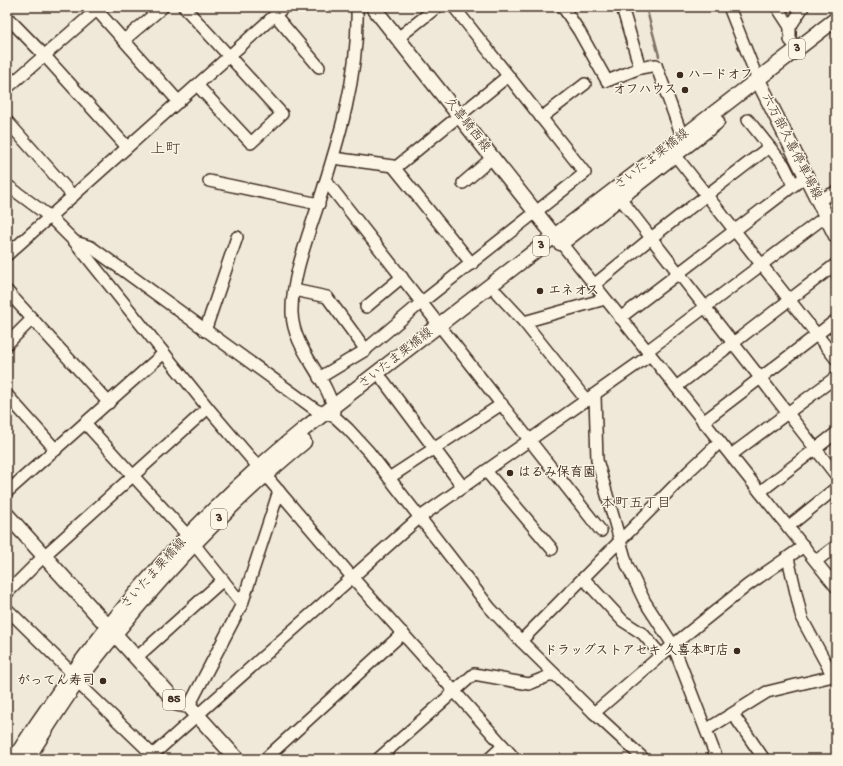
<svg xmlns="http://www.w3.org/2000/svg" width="843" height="766" font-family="'Gochi Hand','Klee One',sans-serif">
<rect width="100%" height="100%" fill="#f0e9d9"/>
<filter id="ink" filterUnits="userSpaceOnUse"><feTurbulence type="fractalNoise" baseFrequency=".025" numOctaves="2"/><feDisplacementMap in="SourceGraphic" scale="8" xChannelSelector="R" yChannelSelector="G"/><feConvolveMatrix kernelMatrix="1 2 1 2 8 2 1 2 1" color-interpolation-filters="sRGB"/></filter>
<g filter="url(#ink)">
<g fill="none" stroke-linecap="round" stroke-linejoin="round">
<path stroke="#7e7163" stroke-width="2.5" d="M 646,7 L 659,56"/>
<g stroke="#3b2a1e" stroke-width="14">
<g id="minor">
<path d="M 94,7 L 179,102"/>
<path d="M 184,7 L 282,114 L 251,143 L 197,85"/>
<path d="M 563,7 L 579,31 L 607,81 L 640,68"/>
<path d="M 622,7 L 640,68 L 656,65 L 682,136 L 675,155 L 836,359"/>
<path d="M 729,7 L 758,80"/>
<path d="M 777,7 L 790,27"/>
<path d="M 275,15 L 319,67"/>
<path d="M 7,17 L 44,55 L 127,147"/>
<path d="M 398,38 L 437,7"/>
<path d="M 124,40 L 163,7"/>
<path d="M 798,49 L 790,40 L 790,27 L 803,7"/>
<path d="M 7,88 L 100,7"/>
<path d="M 541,118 L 585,84"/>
<path d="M 748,120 L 784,165 L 794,185"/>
<path d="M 7,121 L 73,196"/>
<path d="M 333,158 L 393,166 L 472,264"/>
<path d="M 395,168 L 508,76"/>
<path d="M 209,181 L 319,204"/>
<path d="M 326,181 L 601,531"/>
<path d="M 463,183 L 492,158"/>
<path d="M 7,185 L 50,217 L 75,242 L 208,408 L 352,577 L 515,759"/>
<path d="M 620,198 L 836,475"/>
<path d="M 818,200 L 836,192"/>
<path d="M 75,242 L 91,247 L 305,402 L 316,410 L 335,417 L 348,429 L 369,452 L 490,608 L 521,641 L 594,713 L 644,759"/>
<path d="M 561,243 L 836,587"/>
<path d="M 7,255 L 284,7"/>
<path d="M 594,285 L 651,238 L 769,147"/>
<path d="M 294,290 L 327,297 L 366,350"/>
<path d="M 7,291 L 109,403"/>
<path d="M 497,293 L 524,322 L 587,401"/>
<path d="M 366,307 L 402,277"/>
<path d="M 620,318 L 806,176"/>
<path d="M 524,322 L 605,299"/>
<path d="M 205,331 L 237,237"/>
<path d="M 7,344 L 32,319"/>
<path d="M 647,351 L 826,216"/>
<path d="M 319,378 L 364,351 L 422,302 L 585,173 L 454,7"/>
<path d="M 383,380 L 463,487"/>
<path d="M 676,387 L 836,264"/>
<path d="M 7,395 L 56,450"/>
<path d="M 595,396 L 597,460 L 627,565 L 645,602 L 673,645 L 717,759"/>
<path d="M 334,412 C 328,377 293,350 292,313 C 291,280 308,236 318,205 C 339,140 359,75 357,7"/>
<path d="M 703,422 L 836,320"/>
<path d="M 85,423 L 188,536"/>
<path d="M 731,455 L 836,377"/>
<path d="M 486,471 L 552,549"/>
<path d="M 389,478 L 502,404"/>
<path d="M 7,492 L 164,353"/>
<path d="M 760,492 L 836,433"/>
<path d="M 788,527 L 836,488"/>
<path d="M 194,544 L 242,604"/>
<path d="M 816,561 L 836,546"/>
<path d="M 584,579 L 623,621 L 643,634 L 661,655"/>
<path d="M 7,593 L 44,556 L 208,408"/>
<path d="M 7,609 L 72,673"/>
<path d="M 521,641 L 689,471 L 720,442"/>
<path d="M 136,658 L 223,580"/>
<path d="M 77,682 L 153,755"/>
<path d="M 189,706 L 242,604 L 279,491"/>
<path d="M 594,713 L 673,645 L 748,585 L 804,546"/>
<path d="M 733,714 L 764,759"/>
<path d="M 706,730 L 767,692 L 833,676 L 802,619 L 788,558"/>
<path d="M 148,759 L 419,518 L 650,355"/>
<path d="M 265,759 L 403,633"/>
<path d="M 378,759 L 474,674 L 529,684 L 554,674"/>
<path d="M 489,759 L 503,746"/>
</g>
</g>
<g stroke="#3b2a1e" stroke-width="17">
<g id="major">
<path d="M 373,7 L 560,243"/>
<path d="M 758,80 L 836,236"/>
<path d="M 563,242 L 717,122"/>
<path d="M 7,515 L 178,704 L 189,706 L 237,759"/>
<path d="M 14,759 C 93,635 190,521 304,429 L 836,19"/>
<path d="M 27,759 C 44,732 61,704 80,678 C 146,592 220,510 304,442"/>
</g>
</g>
<use href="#minor" stroke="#fcf5e5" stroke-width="11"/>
<use href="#major" stroke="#fcf5e5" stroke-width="14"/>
</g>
</g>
<g fill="#3b2a1e" stroke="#fcf5e5" stroke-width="1.5">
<circle cx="680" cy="75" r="4"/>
<circle cx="685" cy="90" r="4"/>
<circle cx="540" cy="291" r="4"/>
<circle cx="510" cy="473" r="4"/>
<circle cx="737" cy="651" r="4"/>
<circle cx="103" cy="681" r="4"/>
</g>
<g text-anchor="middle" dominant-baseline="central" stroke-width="3" stroke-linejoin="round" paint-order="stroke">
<g fill="#fcf5e5" stroke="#75675a" stroke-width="1">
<rect x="789" y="39" width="16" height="20" rx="3"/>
<rect x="533" y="236" width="16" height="20" rx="3"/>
<rect x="211" y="509" width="16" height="20" rx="3"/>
<rect x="163" y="690" width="22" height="20" rx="3"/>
</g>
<g font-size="12" font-weight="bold" fill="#3b2a1e">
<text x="797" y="49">3</text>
<text x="541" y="246">3</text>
<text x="219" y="519">3</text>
<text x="174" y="700">85</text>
</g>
<g font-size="13" font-weight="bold" fill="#3b2a1e" stroke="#fcf5e5" text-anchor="start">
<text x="688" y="75">ハードオフ</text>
<text x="677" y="90" text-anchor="end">オフハウス</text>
<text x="548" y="291">エネオス</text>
<text x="518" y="473">はるみ保育園</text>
<text x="729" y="651" text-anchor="end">ドラッグストアセキ 久喜本町店</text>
<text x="95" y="681" text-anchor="end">がってん寿司</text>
</g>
<g font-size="13" fill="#3b2a1e" stroke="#fcf5e5">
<text transform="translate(467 125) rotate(52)">久喜騎西線</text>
<text transform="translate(791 147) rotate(63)">六万部久喜停車場線</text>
<text transform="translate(652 160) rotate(-38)">さいたま栗橋線</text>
<text transform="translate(396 359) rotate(-38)">さいたま栗橋線</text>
<text transform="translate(154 574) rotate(-48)">さいたま栗橋線</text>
</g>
<g font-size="14" fill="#3b2a1e" stroke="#fcf5e5">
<text x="636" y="504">本町五丁目</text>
</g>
<g font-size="15" fill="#3b2a1e" stroke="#fcf5e5">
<text x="165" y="150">上町</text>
</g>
</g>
<rect width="843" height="766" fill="none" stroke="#fcf5e5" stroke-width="24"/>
<rect x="12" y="12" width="819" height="742" fill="none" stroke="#3b2a1e" stroke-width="1.5" filter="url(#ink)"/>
</svg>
